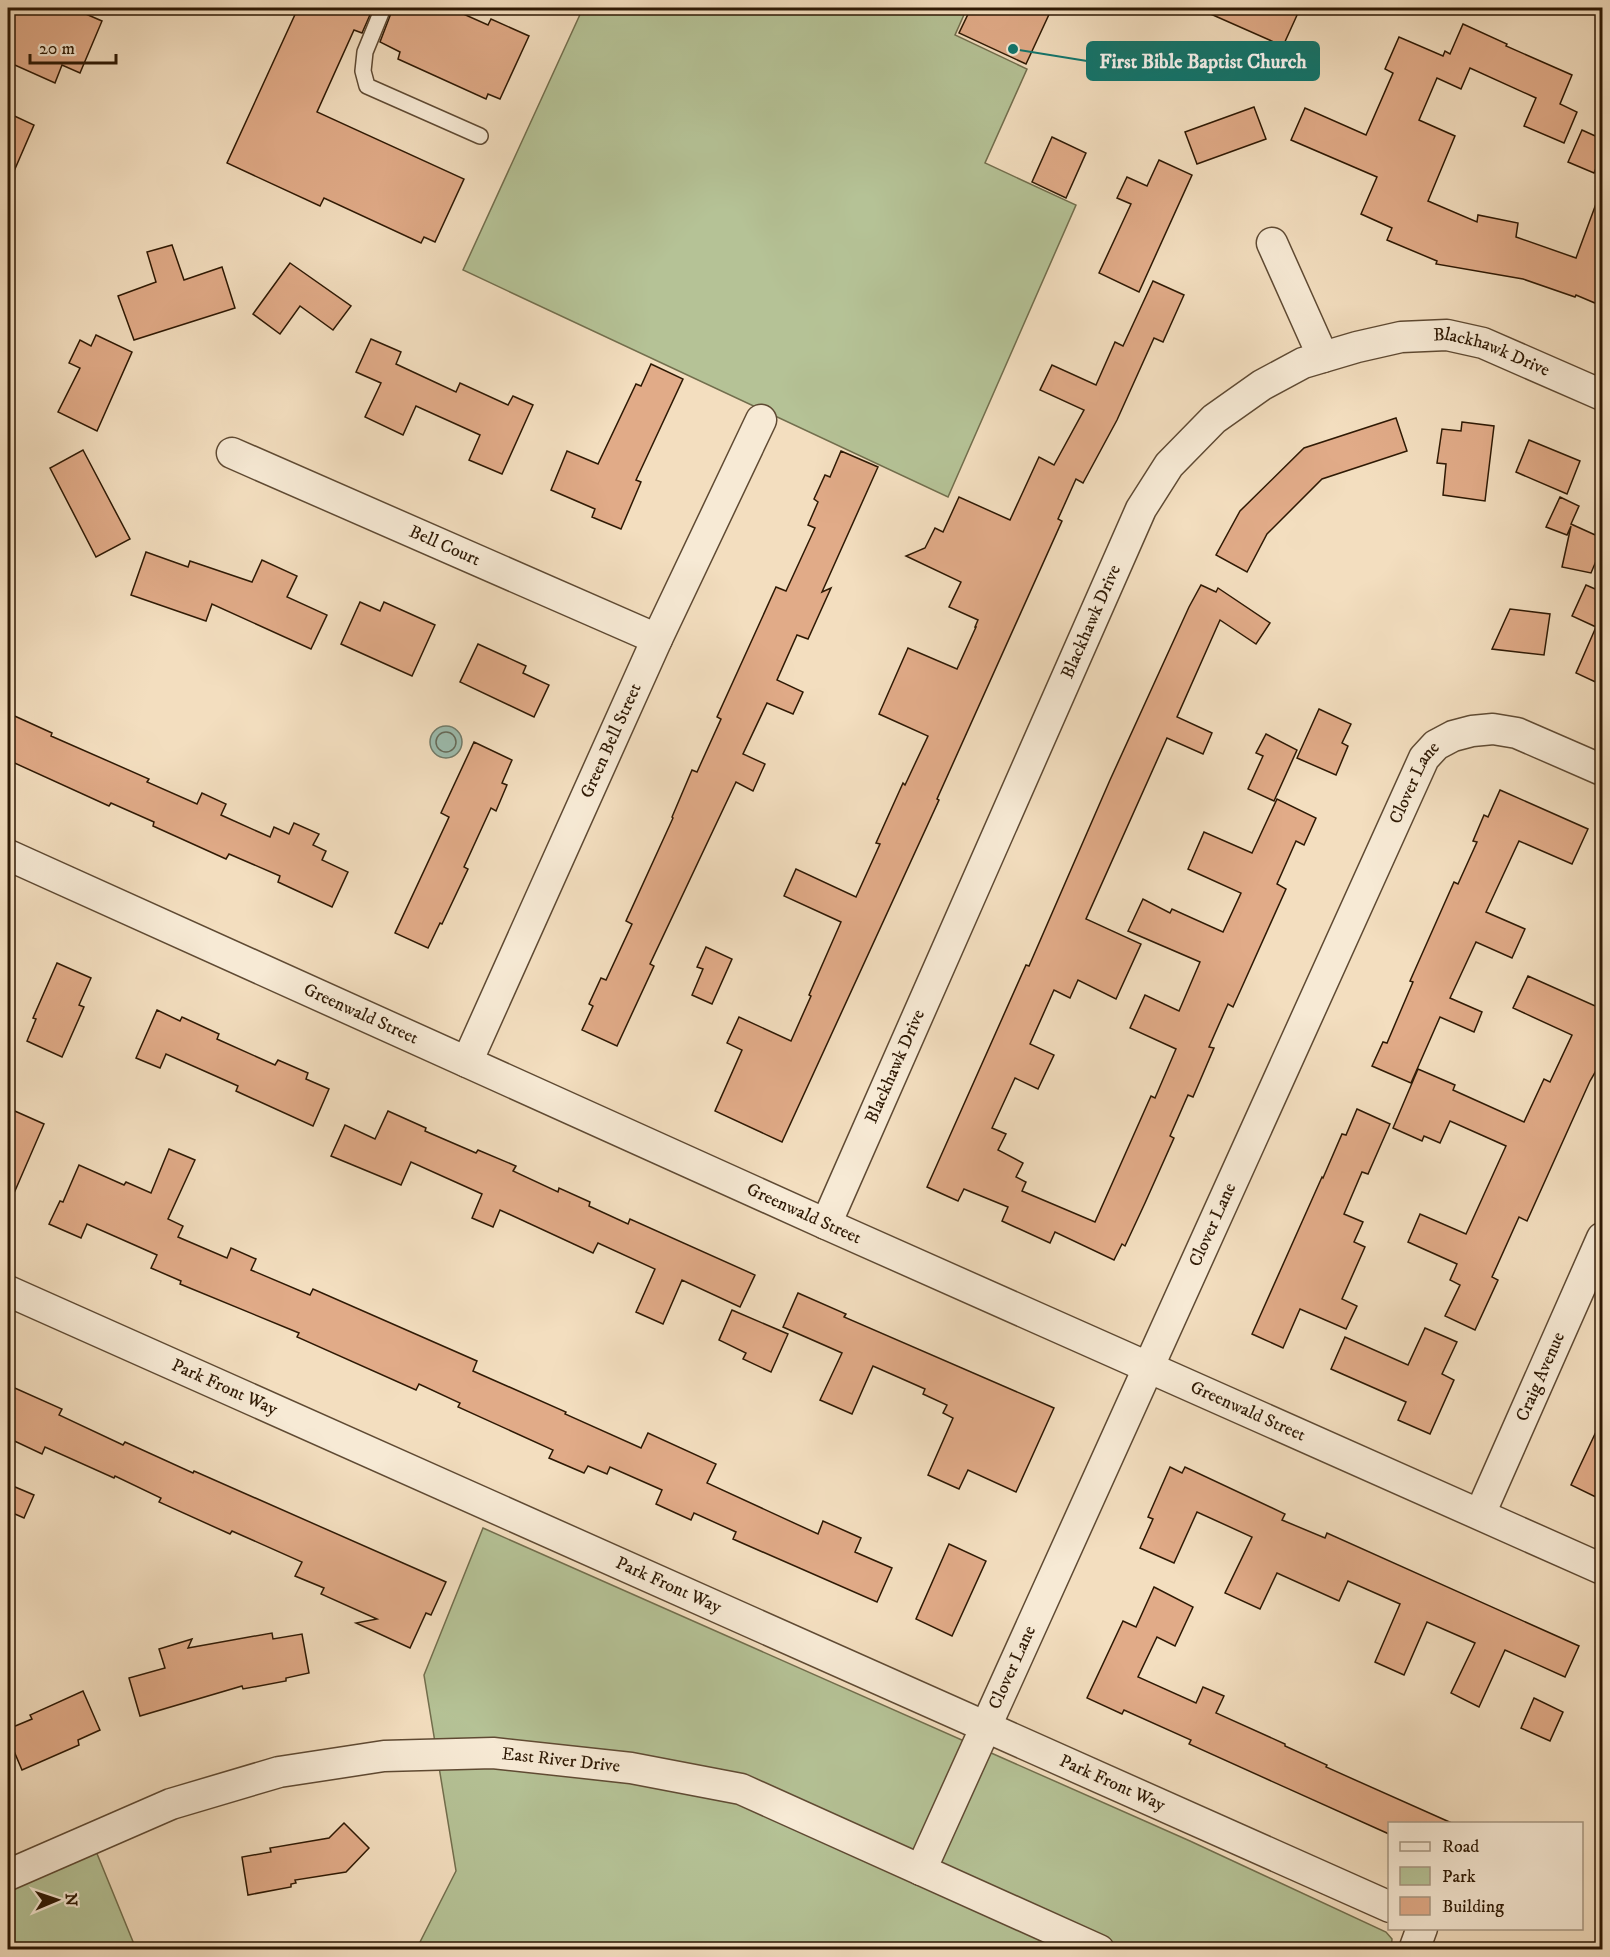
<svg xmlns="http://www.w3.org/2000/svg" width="1610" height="1957" font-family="'IM FELL DW Pica',serif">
<rect width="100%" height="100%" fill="#f3debf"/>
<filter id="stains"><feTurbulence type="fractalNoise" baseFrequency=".00333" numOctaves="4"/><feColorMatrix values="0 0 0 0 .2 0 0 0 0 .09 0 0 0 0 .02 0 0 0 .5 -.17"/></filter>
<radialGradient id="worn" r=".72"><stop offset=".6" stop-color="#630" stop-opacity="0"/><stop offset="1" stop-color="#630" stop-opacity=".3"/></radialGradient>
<g fill="#b5c296" stroke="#726e4d" stroke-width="1.5">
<path d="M 583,8 L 967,8 L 955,35 L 1027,69 L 985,163 L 1076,205 L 948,497 L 463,270 Z"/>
<path d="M 483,1528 L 1190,1841 L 1386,1932 L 1392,1939 L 1391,1950 L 416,1950 L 456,1871 L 424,1675 Z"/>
<path d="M 91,1839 L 136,1949 L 8,1949 L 8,1875 Z"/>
</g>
<circle fill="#9cbcae" stroke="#707b6a" stroke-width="1.5" cx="446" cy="742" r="16"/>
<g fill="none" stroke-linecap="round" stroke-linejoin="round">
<circle stroke="#656a59" stroke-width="1.5" cx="446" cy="742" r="10"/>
</g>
<g fill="#e1ab88" stroke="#2e1904" stroke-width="1.5">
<path d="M 15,8 L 72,8 L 102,21 L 80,73 L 62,65 L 55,83 L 8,62 L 8,25 Z"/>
<path d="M 298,8 L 373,8 L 362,33 L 354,30 L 317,112 L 464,179 L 435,242 L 424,237 L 421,243 L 324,198 L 320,206 L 227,163 Z"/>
<path d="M 393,8 L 450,8 L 488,25 L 491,19 L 529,36 L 500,99 L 488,94 L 486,99 L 398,59 L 400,52 L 380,42 Z"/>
<path d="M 971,8 L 1052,8 L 1026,64 L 959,33 Z"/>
<path d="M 1197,8 L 1286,8 L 1298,13 L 1283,46 Z"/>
<path d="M 1463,24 L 1507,44 L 1506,46 L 1572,75 L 1560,104 L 1577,112 L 1564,143 L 1524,126 L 1536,98 L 1470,68 L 1461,89 L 1437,78 L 1419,120 L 1455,136 L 1428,201 L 1477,222 L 1478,215 L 1518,223 L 1516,237 L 1576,258 L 1600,193 L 1602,194 L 1602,306 L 1576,295 L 1575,297 L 1523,279 L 1436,264 L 1437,261 L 1387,240 L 1392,228 L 1361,214 L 1377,177 L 1291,140 L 1305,108 L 1366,135 L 1393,73 L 1385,69 L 1399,37 L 1443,56 L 1445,51 L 1450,54 Z"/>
<path d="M 1254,107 L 1266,139 L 1197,164 L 1185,132 Z"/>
<path d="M 8,113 L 34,125 L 8,185 Z"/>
<path d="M 1582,130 L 1602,139 L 1602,154 L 1594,173 L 1568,162 Z"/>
<path d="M 1052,137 L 1086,153 L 1066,198 L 1032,182 Z"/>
<path d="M 1159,160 L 1192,175 L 1139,292 L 1099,273 L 1131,204 L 1117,198 L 1127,177 L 1147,186 Z"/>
<path d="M 172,245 L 184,280 L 222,267 L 235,308 L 134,340 L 118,296 L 156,282 L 147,252 Z"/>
<path d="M 290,263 L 351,306 L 333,330 L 300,306 L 280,334 L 253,314 Z"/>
<path d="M 1153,281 L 1184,295 L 1163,342 L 1154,338 L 1117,420 L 1083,483 L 1076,479 L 1058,519 L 1062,521 L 937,799 L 939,800 L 782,1142 L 715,1111 L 742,1050 L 727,1043 L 739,1017 L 791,1041 L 811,996 L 809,995 L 841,922 L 784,896 L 796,869 L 856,897 L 880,844 L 876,843 L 903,783 L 905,785 L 928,736 L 879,714 L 908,648 L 957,669 L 976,627 L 975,627 L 978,620 L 949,607 L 961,582 L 906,556 L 925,548 L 935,528 L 943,532 L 959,497 L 1010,520 L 1039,457 L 1054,465 L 1084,410 L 1040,390 L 1052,365 L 1096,385 L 1115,342 L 1123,346 Z"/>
<path d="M 96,335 L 132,352 L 97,431 L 58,412 L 80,368 L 69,363 L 80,340 L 91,346 Z"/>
<path d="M 371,339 L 401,352 L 396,364 L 456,392 L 460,383 L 508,405 L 513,396 L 533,405 L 502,474 L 469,460 L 480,435 L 416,406 L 403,435 L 365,417 L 381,383 L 356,372 Z"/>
<path d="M 651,364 L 683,379 L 636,480 L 641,482 L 621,529 L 592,517 L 595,509 L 551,490 L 567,451 L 598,464 L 636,384 L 641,386 Z"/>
<path d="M 1396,418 L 1407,451 L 1322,479 L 1267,534 L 1247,572 L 1216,555 L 1240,511 L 1304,448 Z"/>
<path d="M 1462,422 L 1494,426 L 1485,501 L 1443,495 L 1446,464 L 1437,463 L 1442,429 L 1461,431 Z"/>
<path d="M 1529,440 L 1580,461 L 1567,494 L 1516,472 Z"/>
<path d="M 83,450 L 130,539 L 96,557 L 50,468 Z"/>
<path d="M 841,451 L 878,467 L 822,592 L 831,588 L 808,639 L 797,635 L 777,680 L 803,692 L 793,714 L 767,703 L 743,754 L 765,764 L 753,791 L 736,782 L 650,964 L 654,966 L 617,1046 L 582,1030 L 593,1006 L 589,1004 L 601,978 L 606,980 L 632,924 L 626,921 L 673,818 L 672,817 L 692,770 L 697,772 L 721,719 L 717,717 L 776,587 L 786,591 L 815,528 L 808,525 L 818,502 L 814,499 L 825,475 L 830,477 Z"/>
<path d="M 1560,497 L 1579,506 L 1571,524 L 1602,538 L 1602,547 L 1591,573 L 1562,567 L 1571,526 L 1567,535 L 1546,527 Z"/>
<path d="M 146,552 L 188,567 L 190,561 L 252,582 L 262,560 L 297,576 L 287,597 L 327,615 L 311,649 L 212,604 L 206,621 L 131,595 Z"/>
<path d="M 1201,585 L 1216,592 L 1218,588 L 1270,623 L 1256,644 L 1220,620 L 1177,717 L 1212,733 L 1203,754 L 1167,738 L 1086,919 L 1141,944 L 1116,999 L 1078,980 L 1070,998 L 1054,990 L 1030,1044 L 1054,1055 L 1038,1089 L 1015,1078 L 992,1128 L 1006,1134 L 998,1150 L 1023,1163 L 1016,1177 L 1026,1182 L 1022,1191 L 1095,1222 L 1151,1096 L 1155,1098 L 1176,1049 L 1130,1028 L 1145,995 L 1179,1011 L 1200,962 L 1128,931 L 1143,899 L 1170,913 L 1172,909 L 1223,932 L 1241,893 L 1188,869 L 1204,832 L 1252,853 L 1277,799 L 1316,818 L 1304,845 L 1296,841 L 1277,884 L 1286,889 L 1233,1007 L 1228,1004 L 1209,1047 L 1214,1048 L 1193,1097 L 1188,1095 L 1170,1136 L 1174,1138 L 1145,1203 L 1125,1246 L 1122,1244 L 1114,1260 L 1055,1232 L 1050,1243 L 1002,1221 L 1008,1207 L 964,1189 L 958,1201 L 927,1187 L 1026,965 L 1029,966 L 1110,780 L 1189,607 Z"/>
<path d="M 1586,585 L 1602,592 L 1602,685 L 1576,673 L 1596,627 L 1572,616 Z"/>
<path d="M 360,602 L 380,611 L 384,602 L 435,625 L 412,676 L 341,644 Z"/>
<path d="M 1510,609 L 1550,614 L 1544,655 L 1492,649 Z"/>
<path d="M 478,644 L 526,666 L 523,673 L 549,685 L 534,717 L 460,682 Z"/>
<path d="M 1319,709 L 1351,724 L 1342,743 L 1348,746 L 1336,775 L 1297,758 Z"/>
<path d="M 8,713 L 52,733 L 51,736 L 149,779 L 147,782 L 197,804 L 202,793 L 226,804 L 221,815 L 270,837 L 274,827 L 289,834 L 294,823 L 319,834 L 313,845 L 326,851 L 322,860 L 348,872 L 332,907 L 278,882 L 280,876 L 229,854 L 226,859 L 153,826 L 154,822 L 111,803 L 109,806 L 8,760 Z"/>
<path d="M 1266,734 L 1297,750 L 1274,801 L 1248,789 L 1263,756 L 1256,753 Z"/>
<path d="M 474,742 L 512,760 L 502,783 L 507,785 L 496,811 L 491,808 L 464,867 L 468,869 L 442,924 L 440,923 L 428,948 L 395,933 L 449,817 L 441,813 Z"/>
<path d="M 1500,790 L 1588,829 L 1572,864 L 1519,841 L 1486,912 L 1525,929 L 1512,958 L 1476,942 L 1450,998 L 1482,1012 L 1474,1032 L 1440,1017 L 1411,1083 L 1372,1066 L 1383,1042 L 1387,1043 L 1413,982 L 1410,981 L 1454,882 L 1458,884 L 1477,842 L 1473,841 L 1484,815 L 1488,817 Z"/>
<path d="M 706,947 L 732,959 L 712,1004 L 692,995 L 703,969 L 697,967 Z"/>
<path d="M 57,963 L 91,978 L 79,1005 L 84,1007 L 62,1057 L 27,1041 L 36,1019 L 33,1018 Z"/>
<path d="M 1528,976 L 1602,1009 L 1602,1071 L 1597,1069 L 1590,1081 L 1527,1221 L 1519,1217 L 1492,1277 L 1498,1280 L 1475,1330 L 1445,1316 L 1460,1285 L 1450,1280 L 1457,1264 L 1408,1242 L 1420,1214 L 1466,1234 L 1506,1146 L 1450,1121 L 1440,1143 L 1424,1136 L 1422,1141 L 1393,1128 L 1418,1069 L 1455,1085 L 1453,1090 L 1524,1122 L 1544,1079 L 1550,1082 L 1572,1035 L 1513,1008 Z"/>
<path d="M 157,1010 L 180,1021 L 182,1017 L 219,1034 L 217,1039 L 275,1065 L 278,1060 L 308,1073 L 306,1079 L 329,1089 L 313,1126 L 236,1091 L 238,1086 L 166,1054 L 160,1068 L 136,1058 Z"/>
<path d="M 8,1108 L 44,1124 L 8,1207 Z"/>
<path d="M 1357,1109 L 1390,1124 L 1368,1174 L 1362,1172 L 1344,1214 L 1363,1222 L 1354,1242 L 1365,1247 L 1342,1299 L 1357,1306 L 1346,1329 L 1300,1309 L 1283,1348 L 1252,1334 L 1322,1177 L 1323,1178 L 1342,1134 L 1346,1135 Z"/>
<path d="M 388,1111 L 426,1128 L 425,1131 L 476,1153 L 478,1150 L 516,1166 L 513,1171 L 558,1192 L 559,1188 L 590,1202 L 589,1206 L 628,1224 L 630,1219 L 755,1275 L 740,1307 L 682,1280 L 663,1324 L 636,1312 L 655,1269 L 598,1243 L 593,1253 L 500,1210 L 493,1227 L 472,1218 L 482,1194 L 411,1162 L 401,1185 L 331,1156 L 345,1125 L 375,1139 Z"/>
<path d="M 169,1149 L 195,1160 L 168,1219 L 183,1226 L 178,1237 L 227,1258 L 231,1248 L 256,1259 L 251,1270 L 310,1295 L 313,1289 L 477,1361 L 473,1371 L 566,1412 L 565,1414 L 641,1448 L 648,1433 L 716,1464 L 707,1483 L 818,1534 L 823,1521 L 861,1538 L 855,1552 L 892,1568 L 877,1602 L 733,1539 L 736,1532 L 694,1513 L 691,1520 L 656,1504 L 662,1490 L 610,1467 L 607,1474 L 588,1466 L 584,1473 L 549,1458 L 553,1450 L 458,1407 L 460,1403 L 419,1384 L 416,1390 L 297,1337 L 299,1333 L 180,1284 L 181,1281 L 151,1268 L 157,1255 L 87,1224 L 81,1238 L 49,1224 L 60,1201 L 63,1202 L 79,1165 L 124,1185 L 126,1182 L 151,1193 Z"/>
<path d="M 798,1293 L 846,1314 L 844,1317 L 1054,1408 L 1016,1492 L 968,1470 L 959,1489 L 928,1475 L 953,1418 L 943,1413 L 947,1405 L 923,1394 L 925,1389 L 873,1366 L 852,1414 L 820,1400 L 842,1353 L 783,1327 Z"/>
<path d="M 732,1310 L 788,1334 L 771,1372 L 743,1359 L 746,1353 L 719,1340 Z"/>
<path d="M 1425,1328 L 1457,1342 L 1442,1374 L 1454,1380 L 1430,1434 L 1398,1420 L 1406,1402 L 1331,1369 L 1345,1337 L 1408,1365 Z"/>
<path d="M 8,1385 L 62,1409 L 59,1415 L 123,1445 L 125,1442 L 193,1473 L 194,1471 L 446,1582 L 431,1615 L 426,1613 L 410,1648 L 356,1623 L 377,1619 L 321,1594 L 324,1588 L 295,1576 L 302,1562 L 232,1531 L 230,1534 L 159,1502 L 161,1498 L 115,1476 L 114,1478 L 45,1447 L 42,1454 L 8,1438 Z"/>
<path d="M 1602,1419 L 1602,1500 L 1571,1485 Z"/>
<path d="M 1170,1467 L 1182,1473 L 1185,1467 L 1285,1514 L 1282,1520 L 1325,1538 L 1327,1533 L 1579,1646 L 1565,1677 L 1505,1650 L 1479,1707 L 1451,1693 L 1475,1643 L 1427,1622 L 1404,1675 L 1375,1662 L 1400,1604 L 1348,1581 L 1339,1601 L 1277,1573 L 1260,1609 L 1225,1593 L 1252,1537 L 1197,1512 L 1174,1563 L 1140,1548 L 1153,1519 L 1148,1517 Z"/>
<path d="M 8,1484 L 34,1495 L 24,1518 L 8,1511 Z"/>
<path d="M 949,1544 L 986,1561 L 952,1636 L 916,1619 Z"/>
<path d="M 1154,1587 L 1193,1607 L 1175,1646 L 1157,1637 L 1138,1677 L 1196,1703 L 1203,1687 L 1224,1696 L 1216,1713 L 1285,1744 L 1285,1746 L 1327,1765 L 1326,1767 L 1454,1824 L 1389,1824 L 1389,1834 L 1189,1744 L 1191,1740 L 1124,1710 L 1122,1714 L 1087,1698 L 1123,1621 L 1136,1627 Z"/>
<path d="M 272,1633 L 273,1639 L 302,1634 L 309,1673 L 286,1678 L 286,1681 L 243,1689 L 242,1686 L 140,1716 L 129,1678 L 165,1668 L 159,1649 L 192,1639 L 188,1648 Z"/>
<path d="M 83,1691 L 100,1730 L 78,1740 L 79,1745 L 22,1770 L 8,1737 L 8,1729 L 32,1719 L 30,1715 Z"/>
<path d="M 1534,1698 L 1563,1712 L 1550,1741 L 1521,1728 Z"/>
<path d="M 344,1823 L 369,1848 L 346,1872 L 295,1880 L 296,1883 L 291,1884 L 291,1887 L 248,1895 L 242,1857 L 271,1852 L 270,1848 L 329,1838 Z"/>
</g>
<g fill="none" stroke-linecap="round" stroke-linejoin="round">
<g stroke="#5f4a33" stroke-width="18">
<path id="lane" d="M 383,8 L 365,52 L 363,71 L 367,86 L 480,136"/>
</g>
<g stroke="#5f4a33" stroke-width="33">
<g id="street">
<path d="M 1272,243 L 1323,357"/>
<path id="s1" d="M 232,453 L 657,639"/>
<path id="s2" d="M 8,855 L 826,1224 L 1602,1569"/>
<path id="s3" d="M 467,1062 L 657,639 L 761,420"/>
<path id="s4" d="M 826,1224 L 1141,509 L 1169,465 L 1214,419 L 1262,385 L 1303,363 L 1357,347 L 1401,337 L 1447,335 L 1483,343 L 1602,395"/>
<path id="s5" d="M 8,1291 L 1390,1907"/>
<path id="s6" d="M 1480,1514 L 1602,1238"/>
<path id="s7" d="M 921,1870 L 1424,758 L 1436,745 L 1453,736 L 1472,731 L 1493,729 L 1517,733 L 1602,770"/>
<path id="s8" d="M 8,1875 L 171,1804 L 279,1772 L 384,1756 L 493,1753 L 631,1768 L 741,1789 L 1099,1950"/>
<path d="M 1414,1950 L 1422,1928"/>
</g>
</g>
<use href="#lane" stroke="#f7ead5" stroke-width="15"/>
<use href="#street" stroke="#f7ead5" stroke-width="30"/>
</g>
<g text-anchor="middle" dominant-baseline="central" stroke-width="6" stroke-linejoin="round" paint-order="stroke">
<g font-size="18" fill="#2e1904" stroke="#f7ead5">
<text stroke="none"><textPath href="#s4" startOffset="1198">Blackhawk Drive</textPath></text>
<text stroke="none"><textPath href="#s1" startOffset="232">Bell Court</textPath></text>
<text stroke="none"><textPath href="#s4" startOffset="658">Blackhawk Drive</textPath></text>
<text stroke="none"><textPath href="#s3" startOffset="352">Green Bell Street</textPath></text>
<text stroke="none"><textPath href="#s7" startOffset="1194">Clover Lane</textPath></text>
<text stroke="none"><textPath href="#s2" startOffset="387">Greenwald Street</textPath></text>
<text stroke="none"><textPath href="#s4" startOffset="172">Blackhawk Drive</textPath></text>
<text stroke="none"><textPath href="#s2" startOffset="873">Greenwald Street</textPath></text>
<text stroke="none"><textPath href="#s7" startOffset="708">Clover Lane</textPath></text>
<text stroke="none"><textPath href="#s6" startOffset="150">Craig Avenue</textPath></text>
<text stroke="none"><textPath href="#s5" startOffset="237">Park Front Way</textPath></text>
<text stroke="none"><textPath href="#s2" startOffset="1359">Greenwald Street</textPath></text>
<text stroke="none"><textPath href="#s5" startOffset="723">Park Front Way</textPath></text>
<text stroke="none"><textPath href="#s7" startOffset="222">Clover Lane</textPath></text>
<text stroke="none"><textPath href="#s8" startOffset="574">East River Drive</textPath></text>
<text stroke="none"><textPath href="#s5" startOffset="1209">Park Front Way</textPath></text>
</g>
</g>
<path fill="none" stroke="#0f766e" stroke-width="2" d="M1013 49L1087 61"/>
<circle fill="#0f766e" stroke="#f7ead5" stroke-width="2" cx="1013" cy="49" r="6"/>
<rect fill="#0f766e" stroke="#0f766e" stroke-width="2" x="1087" y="42" width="232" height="38" rx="6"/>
<g font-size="20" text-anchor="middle" font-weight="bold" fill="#fff">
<text x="1203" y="68">First Bible Baptist Church</text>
</g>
<rect width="1610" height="1957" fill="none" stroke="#f3debf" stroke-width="30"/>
<rect x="9" y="9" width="1592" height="1939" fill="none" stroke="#2e1904" stroke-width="3"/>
<rect x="15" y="15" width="1580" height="1927" fill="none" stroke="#2e1904" stroke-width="1.5"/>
<rect x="1388" y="1822" width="195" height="108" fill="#f7ead5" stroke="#a79681" stroke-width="1.5"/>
<rect x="1400" y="1842" width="30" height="9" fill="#f7ead5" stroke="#a79681" stroke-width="1.5"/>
<text x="1442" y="1852" font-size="18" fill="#2e1904">Road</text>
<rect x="1400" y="1867" width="30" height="18" fill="#b5c296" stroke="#a79681" stroke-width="1.5"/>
<text x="1442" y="1882" font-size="18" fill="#2e1904">Park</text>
<rect x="1400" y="1897" width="30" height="18" fill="#e1ab88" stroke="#a79681" stroke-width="1.5"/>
<text x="1442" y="1912" font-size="18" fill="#2e1904">Building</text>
<g transform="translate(57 1900) rotate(88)" stroke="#f7ead5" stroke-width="4.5" paint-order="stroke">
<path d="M0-4.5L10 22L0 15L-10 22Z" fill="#2e1904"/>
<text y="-9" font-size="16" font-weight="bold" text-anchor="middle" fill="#2e1904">N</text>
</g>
<path d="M30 54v9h86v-9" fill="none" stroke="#2e1904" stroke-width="3"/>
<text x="39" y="54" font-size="18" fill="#2e1904" stroke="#f7ead5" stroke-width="4.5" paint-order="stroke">20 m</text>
<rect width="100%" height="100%" filter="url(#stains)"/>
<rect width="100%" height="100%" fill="url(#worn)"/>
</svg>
